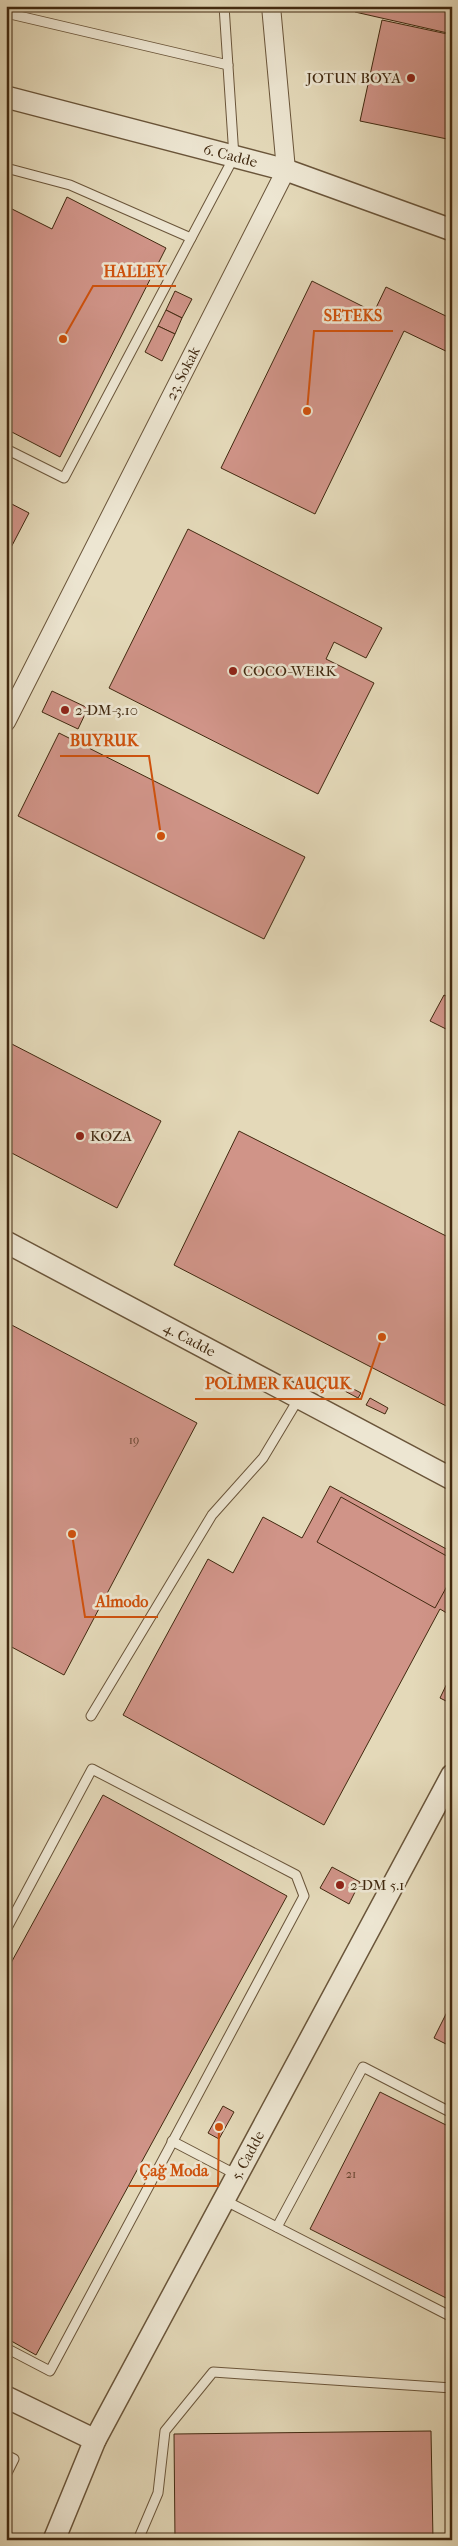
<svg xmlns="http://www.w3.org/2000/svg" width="458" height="2546" font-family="'IM FELL French Canon',serif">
<rect width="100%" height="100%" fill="#e4d9b9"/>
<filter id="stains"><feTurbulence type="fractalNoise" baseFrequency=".004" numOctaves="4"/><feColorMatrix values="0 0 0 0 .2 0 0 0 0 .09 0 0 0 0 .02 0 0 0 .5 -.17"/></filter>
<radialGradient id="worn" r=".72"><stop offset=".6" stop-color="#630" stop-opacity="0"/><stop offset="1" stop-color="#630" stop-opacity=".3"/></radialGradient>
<g fill="#d09488" stroke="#412910">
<path d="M 356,6 L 452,6 L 452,34 L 355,12 Z"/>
<path d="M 382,20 L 452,35 L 452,140 L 360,121 Z"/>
<path d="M 67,197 L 166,248 L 60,457 L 6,429 L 6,206 L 52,229 Z"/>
<path d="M 312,281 L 374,312 L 386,287 L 452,319 L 452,354 L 404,331 L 315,514 L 221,468 Z"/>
<path d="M 175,291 L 192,299 L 182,318 L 166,310 Z"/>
<path d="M 166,310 L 182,318 L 175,334 L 158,326 Z"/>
<path d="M 158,326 L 175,334 L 162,361 L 145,352 Z"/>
<path d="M 6,501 L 29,513 L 6,557 Z"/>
<path d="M 188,529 L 382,628 L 366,658 L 334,642 L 326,659 L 374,683 L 318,794 L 109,688 Z"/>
<path d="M 52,691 L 88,708 L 78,729 L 42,712 Z"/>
<path d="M 59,733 L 305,857 L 264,939 L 18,816 Z"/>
<path d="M 444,995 L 452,999 L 452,1032 L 430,1021 Z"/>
<path d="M 6,1041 L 161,1121 L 117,1208 L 6,1150 Z"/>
<path d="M 239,1131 L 452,1239 L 452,1409 L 174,1265 Z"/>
<path d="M 6,1322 L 197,1423 L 64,1675 L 6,1644 Z"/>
<path d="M 344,1384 L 361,1393 L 358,1398 L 341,1389 Z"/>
<path d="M 370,1398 L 388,1408 L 385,1414 L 366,1405 Z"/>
<path d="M 330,1486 L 452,1552 L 452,1611 L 450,1615 L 440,1609 L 324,1825 L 123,1715 L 208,1559 L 233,1573 L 263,1517 L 302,1538 Z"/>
<path d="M 341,1497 L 452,1559 L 452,1577 L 435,1608 L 317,1542 Z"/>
<path d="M 452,1673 L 452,1704 L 440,1698 Z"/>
<path d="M 103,1795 L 287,1896 L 36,2355 L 6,2338 L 6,1972 Z"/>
<path d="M 332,1867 L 360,1882 L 349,1904 L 320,1888 Z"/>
<path d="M 452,2002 L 452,2047 L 434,2038 Z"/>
<path d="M 380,2092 L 452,2128 L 452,2301 L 310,2229 Z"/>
<path d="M 223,2106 L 234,2112 L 219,2139 L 208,2133 Z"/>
<path d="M 431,2431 L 433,2540 L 175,2540 L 174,2434 Z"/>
</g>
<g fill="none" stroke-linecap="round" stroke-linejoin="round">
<g stroke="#6a553a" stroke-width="11">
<g id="service">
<path d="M 6,13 L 228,65"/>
<path d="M 6,168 L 70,185 L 191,238"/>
<path d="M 6,449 L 64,478 L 234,157 L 224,6"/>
<path d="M 91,1716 L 212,1515 L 263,1458 L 299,1398"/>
<path d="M 6,1930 L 92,1769 L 296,1875 L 304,1896 L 50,2371 L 6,2348"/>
<path d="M 172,2141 L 237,2175"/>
<path d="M 224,2200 L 452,2317"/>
<path d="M 277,2227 L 363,2067 L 452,2113"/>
<path d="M 6,2455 L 14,2459 L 6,2475"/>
<path d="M 138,2540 L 158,2493 L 165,2431 L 213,2372 L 452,2388"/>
</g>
</g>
<g stroke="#6a553a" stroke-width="20">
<g id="minor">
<path id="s1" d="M 6,722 L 286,170 L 271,6"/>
</g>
</g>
<g stroke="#6a553a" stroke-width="24">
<g id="tertiary">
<path id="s2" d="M 6,97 L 286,170 L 452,230"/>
<path id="s3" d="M 6,1242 L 452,1479"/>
<path d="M 6,2397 L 95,2440"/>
<path id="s4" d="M 54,2540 L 95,2440 L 452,1775"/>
</g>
</g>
<use href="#service" stroke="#ede6d2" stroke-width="9"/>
<use href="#minor" stroke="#ede6d2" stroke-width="18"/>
<use href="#tertiary" stroke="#ede6d2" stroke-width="21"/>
</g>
<g fill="#8f2418" stroke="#ede6d2" stroke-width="2">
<circle cx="411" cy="78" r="5"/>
<circle cx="233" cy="671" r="5"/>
<circle cx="65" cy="710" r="5"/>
<circle cx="80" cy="1136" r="5"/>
<circle cx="340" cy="1885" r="5"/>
</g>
<g text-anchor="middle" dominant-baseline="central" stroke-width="5" stroke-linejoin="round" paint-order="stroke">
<g font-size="12" fill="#65442e">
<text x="134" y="1440">19</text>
<text x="351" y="2174">21</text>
</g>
<g font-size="15" fill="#412910" stroke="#ede6d2" text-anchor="start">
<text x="401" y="78" text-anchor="end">JOTUN BOYA</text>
<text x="243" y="671">COCO-WERK</text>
<text x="75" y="710">2-DM-3.10</text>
<text x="90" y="1136">KOZA</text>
<text x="350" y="1885">2-DM 5.1</text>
</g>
<g font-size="15" fill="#412910" stroke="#ede6d2">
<text stroke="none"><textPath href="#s2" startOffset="232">6. Cadde</textPath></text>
<text stroke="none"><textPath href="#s1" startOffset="391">23. Sokak</textPath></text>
<text stroke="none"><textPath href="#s3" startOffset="208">4. Cadde</textPath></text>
<text stroke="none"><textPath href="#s4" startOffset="431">5. Cadde</textPath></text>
</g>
</g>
<path fill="none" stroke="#cf520d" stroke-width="2" d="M63 339L93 286H176M307 411L314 331H393M161 836L149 756H60M382 1337L361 1399H195M72 1534L85 1617H158M219 2127L218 2186H129"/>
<g fill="#cf520d" stroke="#ede6d2" stroke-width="2">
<circle cx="63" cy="339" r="5"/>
<circle cx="307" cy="411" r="5"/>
<circle cx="161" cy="836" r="5"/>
<circle cx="382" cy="1337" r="5"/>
<circle cx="72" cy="1534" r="5"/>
<circle cx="219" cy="2127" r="5"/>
</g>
<g font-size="16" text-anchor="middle" font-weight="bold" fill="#cf520d" stroke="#ede6d2" stroke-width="5" stroke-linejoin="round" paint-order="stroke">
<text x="135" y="277">HALLEY</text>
<text x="353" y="321">SETEKS</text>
<text x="104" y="746">BUYRUK</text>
<text x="278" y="1389">POLİMER KAUÇUK</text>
<text x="122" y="1607">Almodo</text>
<text x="174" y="2176">Çağ Moda</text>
</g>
<rect width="458" height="2546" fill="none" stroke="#e4d9b9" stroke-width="25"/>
<rect x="8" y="8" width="443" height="2531" fill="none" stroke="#412910" stroke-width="2.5"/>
<rect x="12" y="12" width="433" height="2521" fill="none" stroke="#412910"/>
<rect width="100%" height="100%" filter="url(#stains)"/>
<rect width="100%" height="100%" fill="url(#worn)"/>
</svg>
